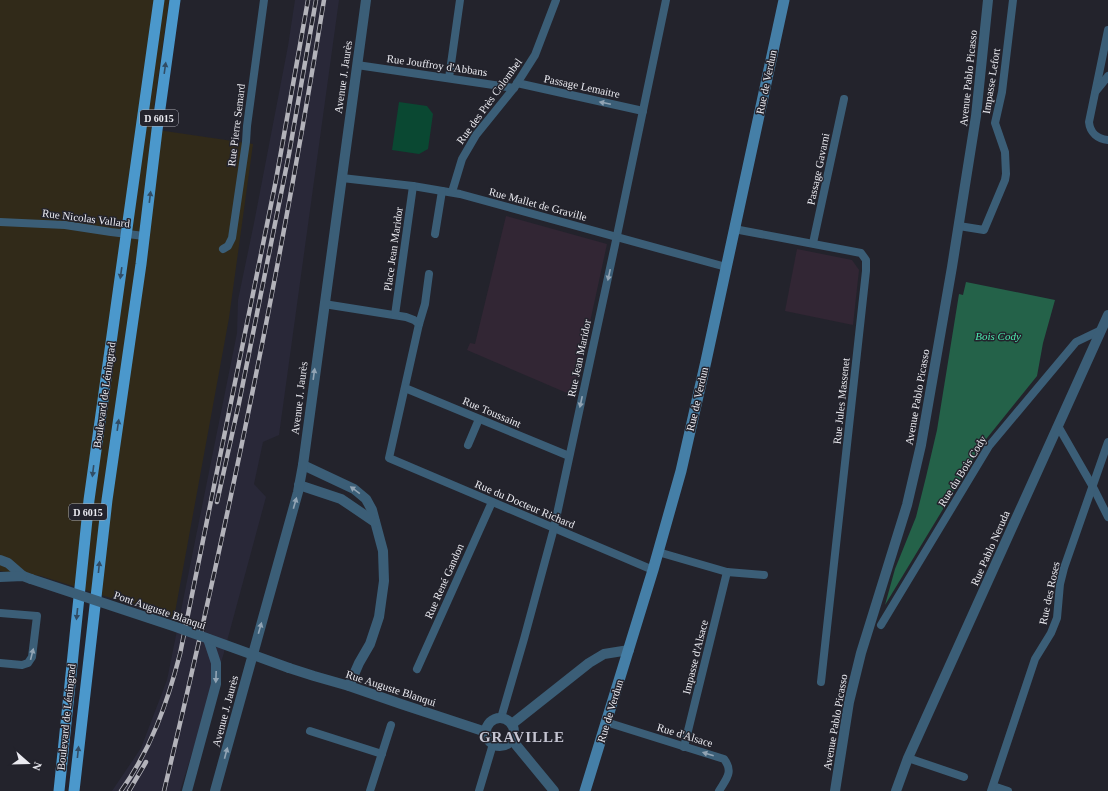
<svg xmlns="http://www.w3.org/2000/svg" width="1108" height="791" font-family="'Times New Roman',serif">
<rect width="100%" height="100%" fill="#23232c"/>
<path fill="#292838" d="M 295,0 L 339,0 L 279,435 L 263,442 L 254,484 L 266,497 L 223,656 L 180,791 L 112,791 L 141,748 L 167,680 L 237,333 L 238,300 L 254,223 L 288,46 Z"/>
<path fill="#312a19" d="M 0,0 L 169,0 L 151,129 L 253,144 L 229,318 L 174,618 L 41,576 L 0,571 Z"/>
<g fill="#322634">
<path d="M 506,216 L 607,244 L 574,396 L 467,350 L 470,343 L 475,344 Z"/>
<path d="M 797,249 L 852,260 L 859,270 L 853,325 L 785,311 Z"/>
</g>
<path fill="#0a4832" d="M 399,102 L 427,106 L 433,114 L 428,149 L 419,154 L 392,150 Z"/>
<path fill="#246249" d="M 966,282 L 1055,300 L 1043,343 L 1037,376 L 983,443 L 885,605 L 895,569 L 916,517 L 926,477 L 937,430 L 959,294 L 963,295 Z"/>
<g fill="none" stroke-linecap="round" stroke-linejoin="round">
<g stroke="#3b5e77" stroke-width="8">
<path d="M 1108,30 L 1089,122 C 1090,133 1098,139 1108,140"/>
<path d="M 357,65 L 514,88"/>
<path d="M 449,78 L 460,0"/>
<path d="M 517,83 L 643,111"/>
<path d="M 1096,91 L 1108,76"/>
<path d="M 342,178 L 413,186 L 460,194 L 726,267"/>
<path d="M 452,192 L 462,159 L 476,135 L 514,88 L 535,55 L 556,0"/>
<path d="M 0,222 L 65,225 L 111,232 L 144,236"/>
<path d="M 959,226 L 984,230 L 1005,180 L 1006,174 L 1005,152 L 995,123 L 1002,92 L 1013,0"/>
<path d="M 734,229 L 861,253 L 866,260 L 866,271 L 821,682"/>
<path d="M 435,234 L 442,191"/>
<path d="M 813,243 L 844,99"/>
<path d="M 223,249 L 228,246 L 232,238 L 246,142 L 247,126 L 264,0"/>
<path d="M 429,274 L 425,304 L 419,324 L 389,458 L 653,570"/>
<path d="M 324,304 L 406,317 L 414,320 L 419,324"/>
<path d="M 395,315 L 413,186"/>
<path d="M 405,388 L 569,456"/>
<path d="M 1058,426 L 1093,487 L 1108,517"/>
<path d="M 468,445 L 479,419"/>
<path d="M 658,552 L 727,572 L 764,575"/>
<path d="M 0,613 L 37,616 L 32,657 L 28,663 L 22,665 L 0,663"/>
<path d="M 881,625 L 989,446 L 1076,342 L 1101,330"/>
<path d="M 417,669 L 492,502"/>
<path d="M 501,718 L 524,639 L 554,528 L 615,245 L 666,0"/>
<path d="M 606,722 L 724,759 C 734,772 726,779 719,791"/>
<path d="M 310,731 L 382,754"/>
<path d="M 684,747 L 727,572"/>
<path d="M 908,758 L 964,777"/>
<path d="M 993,786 L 1008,791"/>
<path d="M 370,791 L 391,725"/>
<path d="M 479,791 L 493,744"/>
<path d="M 991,791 L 1035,659 L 1051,633 L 1057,618 L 1060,584 L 1064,568 L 1108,442"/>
</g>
<g stroke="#3b5e77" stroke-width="10">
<path d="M 303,465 L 354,489 L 366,499 L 372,510 L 383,551 L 384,581 L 379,617 L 370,644 L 359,663 L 349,686"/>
<path d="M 299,485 L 341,499 L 375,522"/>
<path d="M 0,560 L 8,563 L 23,576"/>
<path d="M 0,577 L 23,576 L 31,579"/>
<path d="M 289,668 L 314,676 L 349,686 L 401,704 L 486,732"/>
<circle cx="500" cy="732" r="14"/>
<path d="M 512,724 L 589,663 L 604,654 L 629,650"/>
<path d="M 512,740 L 554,791"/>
<path d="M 187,791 L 216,684 L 216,663 L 208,639"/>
<path d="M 215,791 L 298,492 L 303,465 L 366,0"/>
<path d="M 835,791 L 849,702 L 861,653 L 907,505 L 921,445 L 952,267 L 976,116 L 988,0"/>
<path d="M 896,791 L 908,758 L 1108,315"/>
</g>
<path stroke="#457fa7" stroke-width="11" d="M 585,791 L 653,570 L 681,471 L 706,361 L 784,0"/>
<g stroke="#4b98cc" stroke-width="11">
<path d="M 59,791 L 89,500 L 159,0"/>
<path d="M 74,791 L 107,500 L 141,264 L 157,130 L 175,0"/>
</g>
<g stroke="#b3b3ba" stroke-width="4.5">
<g id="rail">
<path d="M 217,502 L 239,403 L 289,154 L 316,0"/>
<path d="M 121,791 C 151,749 167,704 180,654 L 276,180 L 308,0"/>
<path d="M 129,791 L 146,762"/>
<path d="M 164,791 C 227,529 281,266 324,0"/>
</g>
</g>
<use href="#rail" stroke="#23232c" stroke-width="3" stroke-dasharray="9" stroke-linecap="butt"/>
<path stroke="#3b5e77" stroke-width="10" d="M 31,579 L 176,627 L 289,668"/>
</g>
<defs><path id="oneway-solid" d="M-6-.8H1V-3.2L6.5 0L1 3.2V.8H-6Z"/></defs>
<g fill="#314c64">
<use href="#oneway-solid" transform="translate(165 68) rotate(-82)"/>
<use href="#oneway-solid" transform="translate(150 197) rotate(-83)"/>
<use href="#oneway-solid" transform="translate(121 273) rotate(98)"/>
<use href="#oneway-solid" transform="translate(118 425) rotate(-82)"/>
<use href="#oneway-solid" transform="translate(93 471) rotate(97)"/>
<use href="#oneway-solid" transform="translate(99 567) rotate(-84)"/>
<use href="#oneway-solid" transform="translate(77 614) rotate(96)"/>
<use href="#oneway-solid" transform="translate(78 752) rotate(-84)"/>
</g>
<g fill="#92a4b4">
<use href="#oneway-solid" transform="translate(605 103) rotate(-168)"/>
<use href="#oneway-solid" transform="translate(609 275) rotate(102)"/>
<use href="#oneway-solid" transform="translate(314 374) rotate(-82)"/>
<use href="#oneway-solid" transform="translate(581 402) rotate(102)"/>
<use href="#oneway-solid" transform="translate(355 490) rotate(-144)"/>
<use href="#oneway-solid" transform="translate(295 503) rotate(-74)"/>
<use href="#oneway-solid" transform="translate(260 628) rotate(-74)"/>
<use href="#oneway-solid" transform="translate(32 654) rotate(-76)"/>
<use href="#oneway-solid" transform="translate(216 677) rotate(92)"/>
<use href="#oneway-solid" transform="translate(226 753) rotate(-75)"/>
<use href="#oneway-solid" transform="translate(708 754) rotate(-163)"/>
</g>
<g text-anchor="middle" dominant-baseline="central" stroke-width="3" stroke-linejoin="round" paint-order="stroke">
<g fill="#23232c" stroke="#aeaeb5" stroke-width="1">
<rect x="140" y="110" width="38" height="16" rx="3"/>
<rect x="69" y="504" width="38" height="16" rx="3"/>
</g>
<g font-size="10" font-weight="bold" fill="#eaeaf0">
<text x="159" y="118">D 6015</text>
<text x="88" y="512">D 6015</text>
</g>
<g font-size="11" fill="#eaeaf0" stroke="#23232c">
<text transform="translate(437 65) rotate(8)">Rue Jouffroy d'Abbans</text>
<text transform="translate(343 77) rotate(-82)">Avenue J. Jaurès</text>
<text transform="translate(968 78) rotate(-84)">Avenue Pablo Picasso</text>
<text transform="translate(991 81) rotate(-81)">Impasse Lefort</text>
<text transform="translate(766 82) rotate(-78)">Rue de Verdun</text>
<text transform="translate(582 86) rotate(12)">Passage Lemaitre</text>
<text transform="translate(489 101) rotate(-54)">Rue des Près Colombel</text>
<text transform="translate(236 125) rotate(-83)">Rue Pierre Semard</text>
<text transform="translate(818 169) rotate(-78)">Passage Gavarni</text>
<text transform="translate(538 204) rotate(15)">Rue Mallet de Graville</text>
<text transform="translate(86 218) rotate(7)">Rue Nicolas Vallard</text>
<text transform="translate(393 249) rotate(-82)">Place Jean Maridor</text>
<text transform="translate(579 358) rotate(-78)">Rue Jean Maridor</text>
<text transform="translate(104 395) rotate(-82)">Boulevard de Léningrad</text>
<text transform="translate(917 397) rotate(-80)">Avenue Pablo Picasso</text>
<text transform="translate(299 398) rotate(-83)">Avenue J. Jaurès</text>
<text transform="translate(697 399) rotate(-77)">Rue de Verdun</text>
<text transform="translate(841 401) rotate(-84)">Rue Jules Massenet</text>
<text transform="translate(492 412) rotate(23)">Rue Toussaint</text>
<text transform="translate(962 471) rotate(-58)">Rue du Bois Cody</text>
<text transform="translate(525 504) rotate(23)">Rue du Docteur Richard</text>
<text transform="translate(990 548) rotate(-66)">Rue Pablo Neruda</text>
<text transform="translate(444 581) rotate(-66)">Rue René Gandon</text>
<text transform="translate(1049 593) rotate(-78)">Rue des Roses</text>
<text transform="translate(160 610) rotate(19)">Pont Auguste Blanqui</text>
<text transform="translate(695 657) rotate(-76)">Impasse d'Alsace</text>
<text transform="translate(391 688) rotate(18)">Rue Auguste Blanqui</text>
<text transform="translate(225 711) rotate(-75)">Avenue J. Jaurès</text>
<text transform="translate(610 711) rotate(-73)">Rue de Verdun</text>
<text transform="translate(66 717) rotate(-84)">Boulevard de Léningrad</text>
<text transform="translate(835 722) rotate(-80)">Avenue Pablo Picasso</text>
<text transform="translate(685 735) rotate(17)">Rue d'Alsace</text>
</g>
<g font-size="11" font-style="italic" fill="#4dedb0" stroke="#23232c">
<text x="998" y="336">Bois Cody</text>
</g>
<g font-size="15" font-weight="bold" letter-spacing="1" fill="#c5c5d2" stroke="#23232c">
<text x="522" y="737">GRAVILLE</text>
</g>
</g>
<g transform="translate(28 763) rotate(110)" stroke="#23232c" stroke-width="3" paint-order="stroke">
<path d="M0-3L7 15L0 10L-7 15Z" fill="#eaeaf0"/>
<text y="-6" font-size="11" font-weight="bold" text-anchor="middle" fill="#eaeaf0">N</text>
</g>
</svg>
